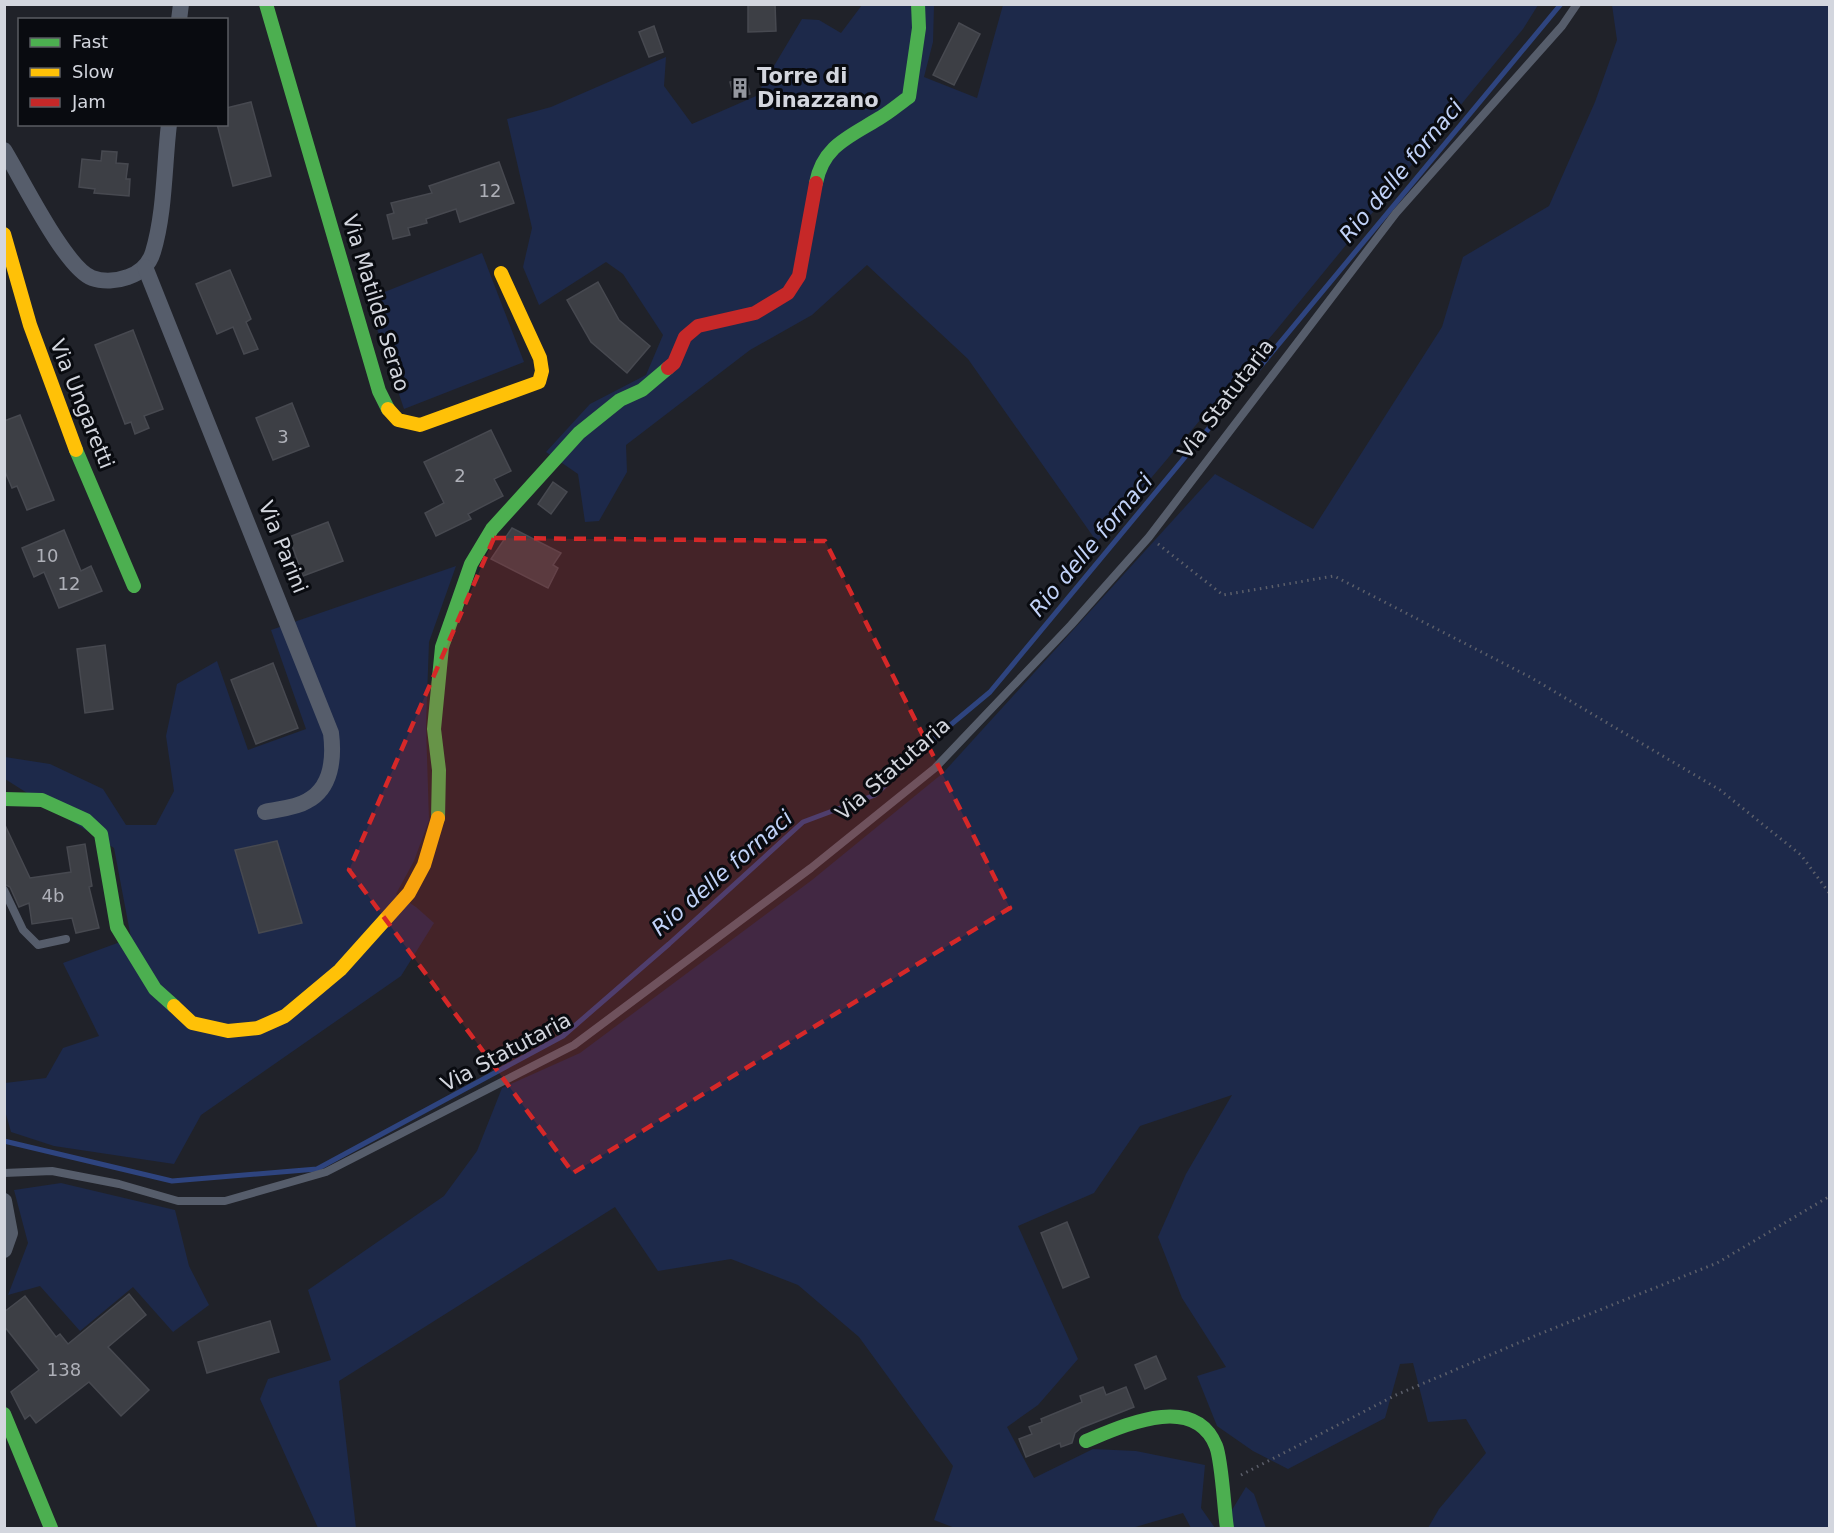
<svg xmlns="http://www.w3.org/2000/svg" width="1834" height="1533" font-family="'DejaVu Sans',sans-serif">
<rect width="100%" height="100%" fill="#202229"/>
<g fill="#1d294a">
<path d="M 862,5 L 934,5 L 933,42 L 924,77 L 977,98 L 1003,5 L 1538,5 L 1523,29 L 1278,328 L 1097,542 L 968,359 L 867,265 L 812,315 L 750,350 L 626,445 L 627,472 L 599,521 L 585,522 L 578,474 L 546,452 L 590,404 L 646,375 L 663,335 L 623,274 L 606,262 L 539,305 L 523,267 L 532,228 L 507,119 L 551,107 L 666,57 L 664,86 L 692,124 L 756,96 L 802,19 L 819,20 L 841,33 Z"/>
<path d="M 1612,5 L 1829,5 L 1829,1528 L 1428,1528 L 1439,1509 L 1486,1453 L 1466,1419 L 1428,1422 L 1413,1363 L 1400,1364 L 1385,1418 L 1288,1469 L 1253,1451 L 1217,1426 L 1197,1376 L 1226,1367 L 1182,1298 L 1158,1237 L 1186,1174 L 1232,1095 L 1140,1126 L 1094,1193 L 1018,1226 L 1078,1359 L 1038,1405 L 1007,1427 L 1034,1478 L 1093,1449 L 1136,1451 L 1205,1465 L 1201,1508 L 1215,1528 L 1191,1528 L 1183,1513 L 1132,1528 L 955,1528 L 934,1520 L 953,1466 L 859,1337 L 798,1285 L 731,1259 L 658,1271 L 615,1207 L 339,1381 L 356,1528 L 318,1528 L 260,1399 L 268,1379 L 331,1360 L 308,1290 L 444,1196 L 477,1151 L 502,1088 L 580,1053 L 812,880 L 943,773 L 1215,474 L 1313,529 L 1442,327 L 1463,257 L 1549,206 L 1595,102 L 1617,40 Z"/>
<path d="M 482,253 L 524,362 L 404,409 L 367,299 Z"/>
<path d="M 456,566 L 429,642 L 426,725 L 429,820 L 414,861 L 396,894 L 416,907 L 434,923 L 401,976 L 201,1115 L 174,1164 L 54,1146 L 11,1132 L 5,1111 L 5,1083 L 46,1078 L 63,1048 L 99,1036 L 63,963 L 131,938 L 114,848 L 5,779 L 5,757 L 50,764 L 103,789 L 126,825 L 156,825 L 174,791 L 166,736 L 177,684 L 217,661 L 248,750 L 306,729 L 271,630 Z"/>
<path d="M 61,1183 L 175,1210 L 189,1266 L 209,1305 L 173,1332 L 133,1287 L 80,1331 L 40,1286 L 8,1295 L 28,1243 L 14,1190 Z"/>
<path d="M 1246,1487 L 1254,1494 L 1266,1528 L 1221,1528 Z"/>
</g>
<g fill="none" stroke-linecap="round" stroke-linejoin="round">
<path stroke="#2e447f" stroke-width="5" d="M 4,1141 L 172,1181 L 317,1169 L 563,1036 L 669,944 L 803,822 L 875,795 L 936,737 L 990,692 L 1561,4"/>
</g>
<g fill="#3d3f45" stroke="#474950" stroke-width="1.5">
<path d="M 748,4 L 775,4 L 776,31 L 748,32 Z"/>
<path d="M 959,23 L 980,34 L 954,85 L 933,75 Z"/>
<path d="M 654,26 L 663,52 L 649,57 L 639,32 Z"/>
<path d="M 746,78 L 750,94 L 734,98 L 730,82 Z"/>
<path d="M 251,102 L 271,176 L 233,186 L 217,124 L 226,124 L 226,108 Z"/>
<path d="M 102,151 L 117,152 L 116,163 L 128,164 L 126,179 L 130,179 L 129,196 L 94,193 L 95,189 L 79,187 L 82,159 L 101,161 Z"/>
<path d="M 499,162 L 514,203 L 460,222 L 456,209 L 426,219 L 427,223 L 408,228 L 410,235 L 393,239 L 387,215 L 394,213 L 391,203 L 432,193 L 429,186 Z"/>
<path d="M 230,270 L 251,319 L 246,322 L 258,349 L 244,354 L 233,327 L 217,334 L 196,284 Z"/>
<path d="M 598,282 L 619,320 L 650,346 L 627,373 L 591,342 L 567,300 Z"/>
<path d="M 133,330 L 163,409 L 144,416 L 149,428 L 135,434 L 131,422 L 125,424 L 95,345 Z"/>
<path d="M 292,403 L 309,446 L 273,460 L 256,418 Z"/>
<path d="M 20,415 L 54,500 L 27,510 L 17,486 L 12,488 L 4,469 L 4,421 Z"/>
<path d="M 491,430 L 511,471 L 494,479 L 503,496 L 468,514 L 471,519 L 436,536 L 425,513 L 444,503 L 424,462 Z"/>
<path d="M 553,482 L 567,492 L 551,514 L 538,504 Z"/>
<path d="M 328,522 L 343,561 L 303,576 L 289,537 Z"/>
<path d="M 512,528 L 561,553 L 553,565 L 558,568 L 548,588 L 491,559 Z"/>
<path d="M 64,530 L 81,571 L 91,566 L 102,591 L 59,608 L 44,572 L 34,577 L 22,548 Z"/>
<path d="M 105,645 L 113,709 L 85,713 L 77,649 Z"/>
<path d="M 273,663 L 298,728 L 256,744 L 231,680 Z"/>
<path d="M 4,823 L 30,878 L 71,872 L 67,847 L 85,844 L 92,886 L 89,887 L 99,928 L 76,933 L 72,918 L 32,924 L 29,903 L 19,907 L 10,887 L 4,884 Z"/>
<path d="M 277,841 L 302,923 L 259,933 L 235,850 Z"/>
<path d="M 1067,1222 L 1089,1277 L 1063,1288 L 1041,1233 Z"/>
<path d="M 129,1294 L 146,1315 L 108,1347 L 149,1390 L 121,1416 L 89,1382 L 36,1423 L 30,1415 L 25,1419 L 11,1392 L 39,1370 L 4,1326 L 4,1312 L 25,1296 L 56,1337 L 60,1334 L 68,1344 Z"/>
<path d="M 270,1321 L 279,1352 L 207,1373 L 198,1342 Z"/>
<path d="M 1156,1356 L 1166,1379 L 1145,1389 L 1135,1365 Z"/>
<path d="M 1103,1387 L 1106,1395 L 1126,1387 L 1134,1407 L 1081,1428 L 1075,1433 L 1072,1443 L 1061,1447 L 1060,1443 L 1026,1457 L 1019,1439 L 1032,1434 L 1029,1427 L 1042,1422 L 1041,1419 L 1082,1402 L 1080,1396 Z"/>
</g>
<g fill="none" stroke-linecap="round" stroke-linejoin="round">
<g stroke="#5c5f6a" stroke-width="3" stroke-dasharray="1.5 4.5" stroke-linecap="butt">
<path d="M 1158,544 L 1223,595 L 1334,576 L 1530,677 L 1720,790 L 1801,855 L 1830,894"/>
<path d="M 1241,1475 L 1396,1395 L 1537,1335 L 1717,1263 L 1830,1196"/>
</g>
<g stroke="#565d6b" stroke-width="8">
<path d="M 4,890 L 23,930 L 38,945 L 66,939"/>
<path d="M 4,1173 L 52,1171 L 119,1184 L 178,1201 L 225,1201 L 326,1172 L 574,1045 L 811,868 L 935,768 L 1071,625 L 1149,537 L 1396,213 L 1562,26 L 1577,4"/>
</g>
<g stroke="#565d6b" stroke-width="16">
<path d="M 179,20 L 181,4"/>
<path d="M 4,150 C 21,177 65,268 92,278 C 103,282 117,281 128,277 C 140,273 149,265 153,252 C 165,212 164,166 169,124"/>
<path d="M 145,267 L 331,733 C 334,757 332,788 307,801 C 296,808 278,809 265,812"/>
<path d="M 4,1201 L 10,1233 L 4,1250"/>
</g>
<g stroke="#4caf50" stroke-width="14">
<path d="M 266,4 L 379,391 L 388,409"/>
<path d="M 816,183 C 823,146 849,137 878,119 C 889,113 899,104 909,97 L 919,28 L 918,4"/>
<path d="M 76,450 L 134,586"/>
<path d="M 4,799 L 42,800 L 86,820 L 101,834 L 117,927 L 155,989 L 174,1006"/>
<path d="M 438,818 L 439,770 L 434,729 L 442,647 L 471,564 L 492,529 L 579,433 L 620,400 L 642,390 L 668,368"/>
<path d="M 4,1414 L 51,1528"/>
<path d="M 1086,1441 C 1123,1426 1194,1392 1216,1446 C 1222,1461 1224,1509 1227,1528"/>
</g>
<g stroke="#ffc107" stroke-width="14">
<path d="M 4,234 L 30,325 L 76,450"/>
<path d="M 388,409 L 398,420 L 420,425 L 539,382 L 542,371 L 540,358 L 501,273"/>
<path d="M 174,1006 L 192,1023 L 228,1031 L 258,1028 L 285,1016 L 340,970 L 409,893 L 424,865 L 438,818"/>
</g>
<path stroke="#c62828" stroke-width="14" d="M 668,368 L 674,363 L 685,337 L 698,326 L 755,313 L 788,293 L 799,276 L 816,183"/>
</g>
<path fill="#d62828" fill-opacity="0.2" stroke="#d62828" stroke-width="4.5" stroke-dasharray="12 8" stroke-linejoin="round" d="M 494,538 L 825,541 L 1010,908 L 573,1173 L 349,870 Z"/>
<defs>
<g id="building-bare" transform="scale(1.62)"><path d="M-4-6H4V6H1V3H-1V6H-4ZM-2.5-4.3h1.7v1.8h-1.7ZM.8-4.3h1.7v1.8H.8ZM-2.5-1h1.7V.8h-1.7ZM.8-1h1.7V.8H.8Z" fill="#94979f" stroke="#090b10" stroke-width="2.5" paint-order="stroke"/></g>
</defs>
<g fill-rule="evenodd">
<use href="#building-bare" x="740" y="88"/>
</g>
<g text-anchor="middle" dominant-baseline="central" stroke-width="6" stroke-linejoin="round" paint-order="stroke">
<g font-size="18" fill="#aeb0b8">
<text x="490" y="190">12</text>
<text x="283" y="436">3</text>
<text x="460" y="475">2</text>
<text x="47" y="555">10</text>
<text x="69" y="583">12</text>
<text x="53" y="895">4b</text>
<text x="64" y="1369">138</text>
</g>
<g font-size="21" font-weight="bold" fill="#d3d6de" stroke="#090b10" text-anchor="start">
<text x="757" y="76">Torre di<tspan x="757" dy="24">Dinazzano</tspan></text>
</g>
<g font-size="21" fill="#d3d6de" stroke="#090b10">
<text transform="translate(376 303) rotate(73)">Via Matilde Serao</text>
<text transform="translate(1226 399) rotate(-53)">Via Statutaria</text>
<text transform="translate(82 404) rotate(68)">Via Ungaretti</text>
<text transform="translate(283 547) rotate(68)">Via Parini</text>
<text transform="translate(893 769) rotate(-41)">Via Statutaria</text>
<text transform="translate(506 1052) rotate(-28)">Via Statutaria</text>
</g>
<g font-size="22" font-style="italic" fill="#c1d2f8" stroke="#090b10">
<text transform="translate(1401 171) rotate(-50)">Rio delle fornaci</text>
<text transform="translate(1091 545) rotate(-50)">Rio delle fornaci</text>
<text transform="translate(722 873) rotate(-41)">Rio delle fornaci</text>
</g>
</g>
<rect width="1834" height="1533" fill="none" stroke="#d3d6de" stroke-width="12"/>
<rect x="18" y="18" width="210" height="108" fill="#090b10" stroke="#5a5c62" stroke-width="1.5"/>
<rect x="30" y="38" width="30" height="9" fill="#4caf50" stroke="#5a5c62" stroke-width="1.5"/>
<text x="72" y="48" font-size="18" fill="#d3d6de">Fast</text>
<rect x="30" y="68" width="30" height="9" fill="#ffc107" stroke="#5a5c62" stroke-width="1.5"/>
<text x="72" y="78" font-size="18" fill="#d3d6de">Slow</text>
<rect x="30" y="98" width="30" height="9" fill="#c62828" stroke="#5a5c62" stroke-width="1.5"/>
<text x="72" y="108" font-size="18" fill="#d3d6de">Jam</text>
</svg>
